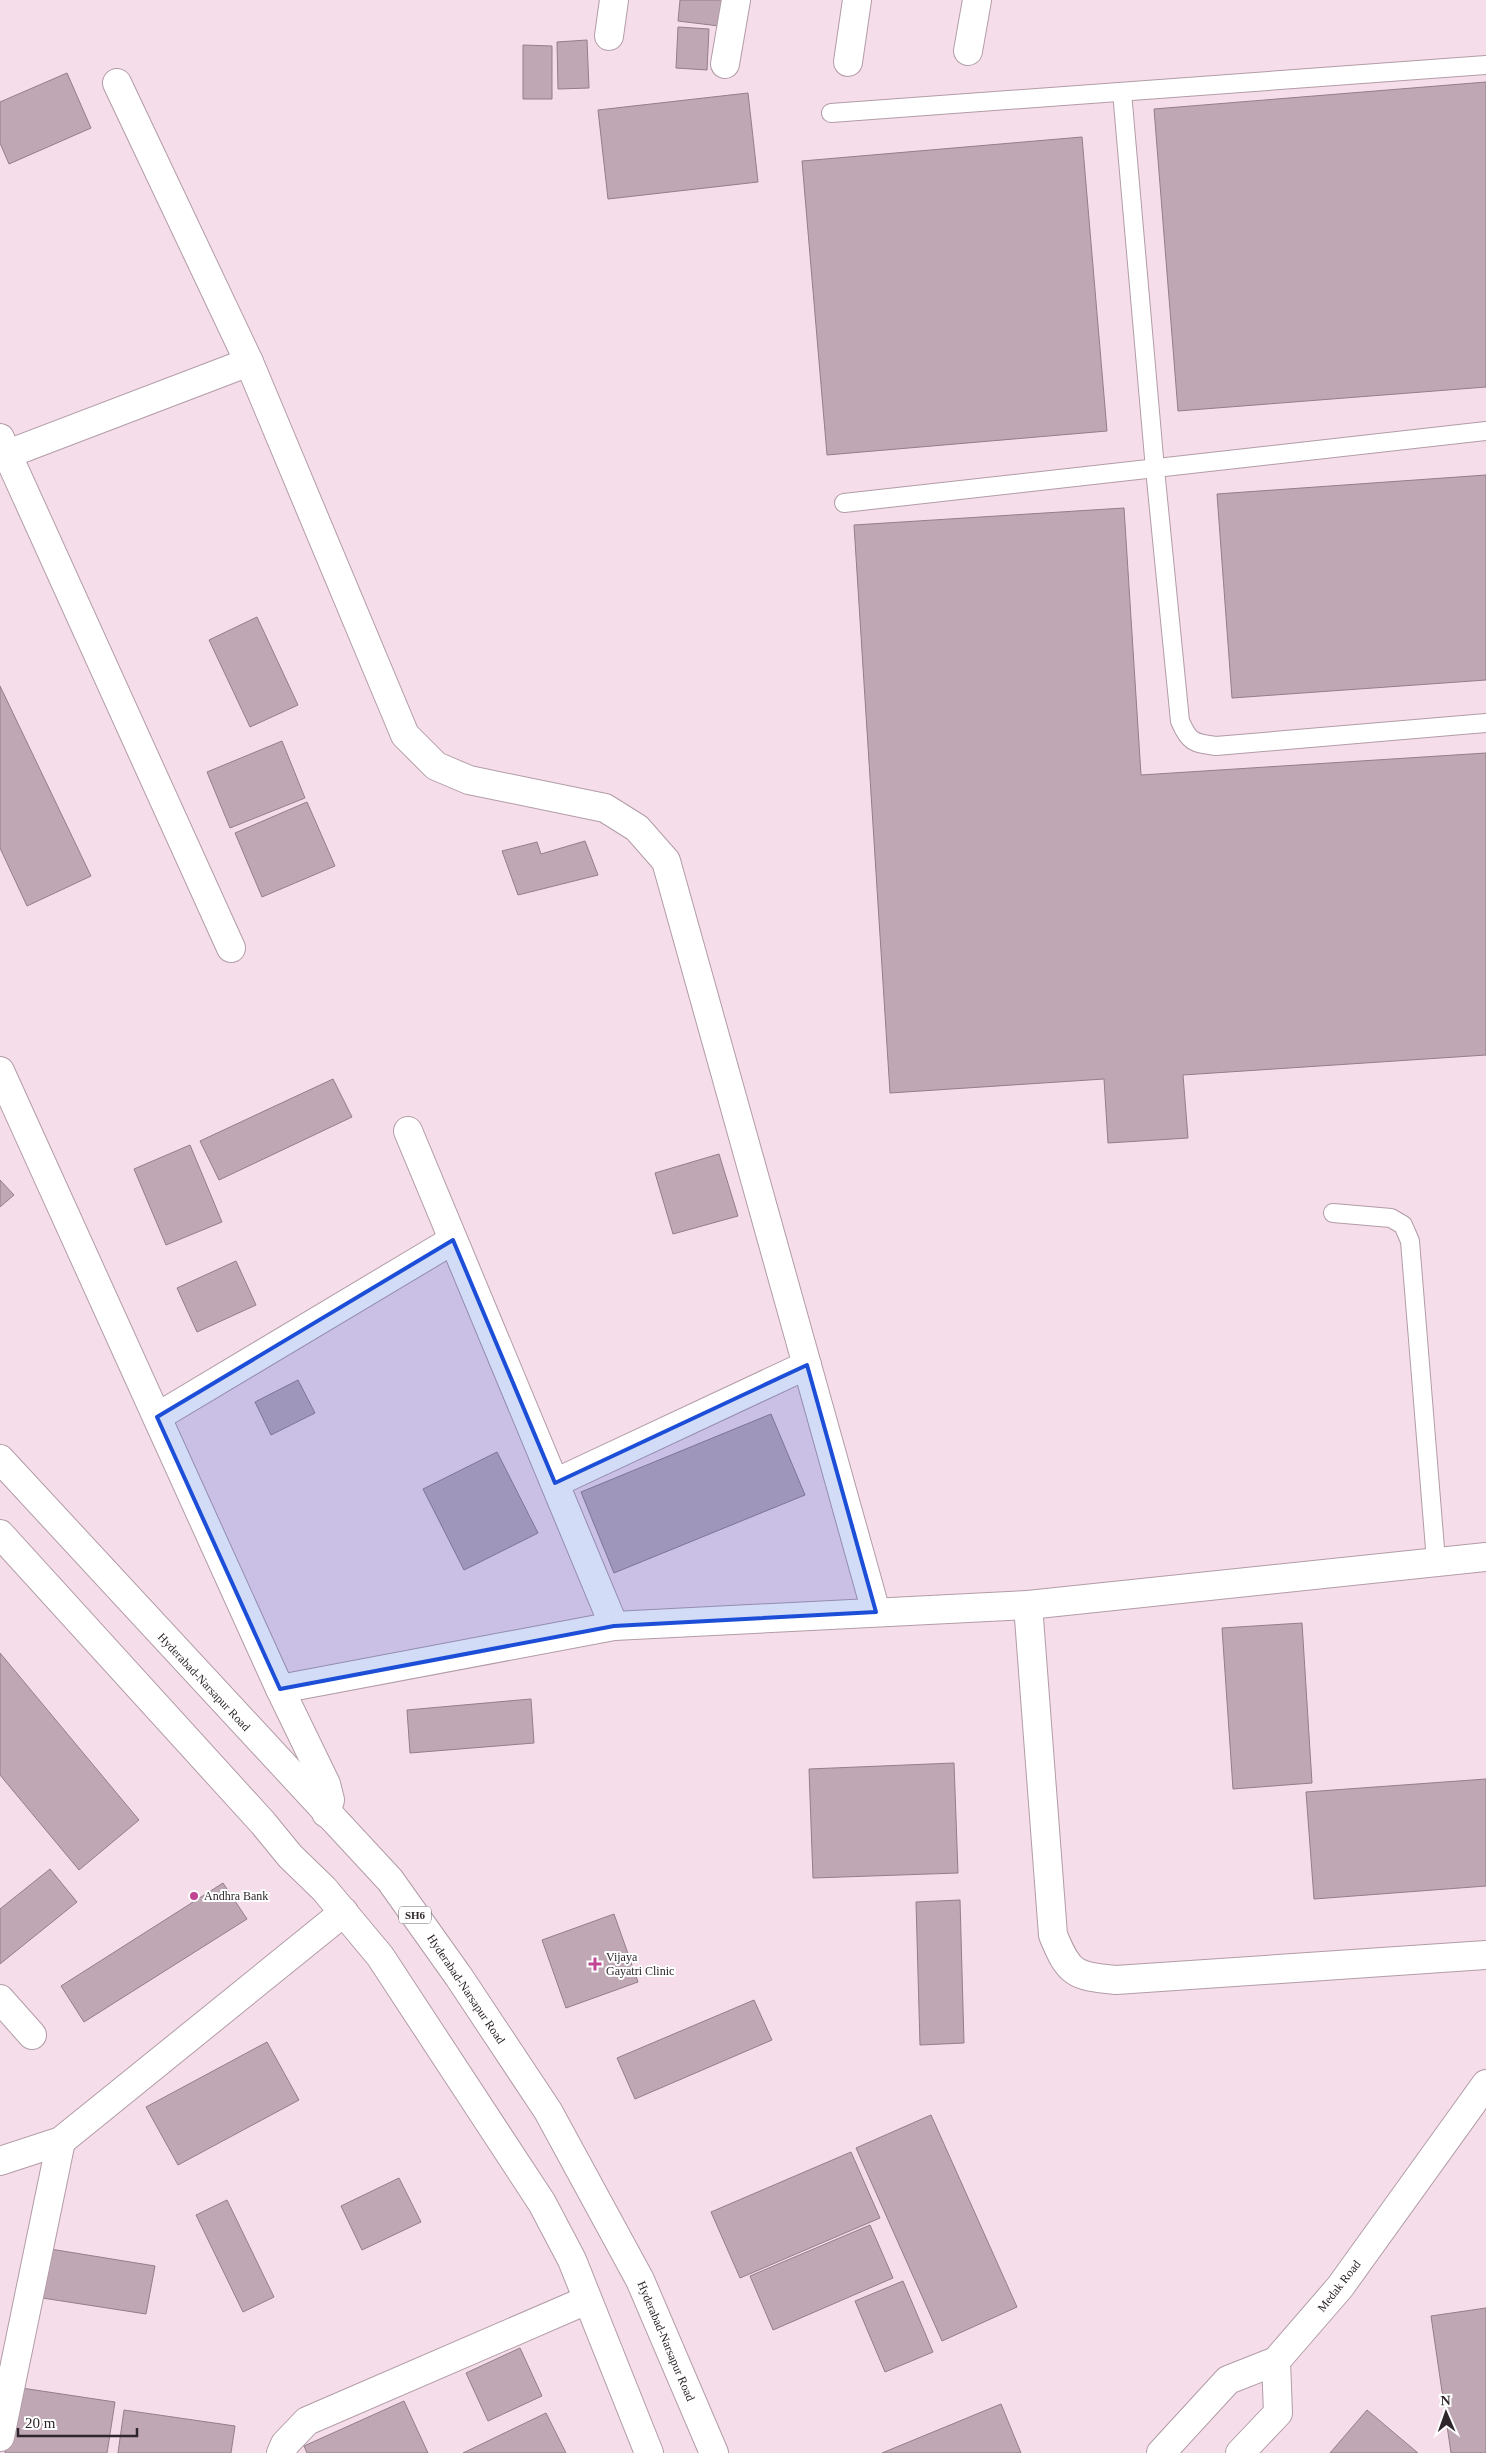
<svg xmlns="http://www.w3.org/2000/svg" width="1486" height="2453" font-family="'Times New Roman',serif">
<rect width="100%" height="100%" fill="#f5dde9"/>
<g fill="#bfa8b4" stroke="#937e89">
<path d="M 680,0 L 723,0 L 719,26 L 678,21 Z"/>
<path d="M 678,27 L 709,29 L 707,70 L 676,68 Z"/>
<path d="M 587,40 L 589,88 L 558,89 L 557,42 Z"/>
<path d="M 523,45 L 552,46 L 552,99 L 523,99 Z"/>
<path d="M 67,73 L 91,128 L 9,164 L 0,143 L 0,102 Z"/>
<path d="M 1486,82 L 1486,387 L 1178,411 L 1154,109 Z"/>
<path d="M 748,93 L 758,182 L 608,199 L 598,110 Z"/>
<path d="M 1082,137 L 1107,431 L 827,455 L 802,161 Z"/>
<path d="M 1486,475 L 1486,680 L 1232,698 L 1217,494 Z"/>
<path d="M 1124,508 L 1141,775 L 1486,753 L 1486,1055 L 1183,1075 L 1188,1138 L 1108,1143 L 1104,1079 L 890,1093 L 854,525 Z"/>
<path d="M 257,617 L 298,705 L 250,727 L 209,640 Z"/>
<path d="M 0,686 L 91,876 L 27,906 L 0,848 Z"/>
<path d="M 282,741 L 305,798 L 230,828 L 207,772 Z"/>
<path d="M 307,802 L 335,866 L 262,897 L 235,833 Z"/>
<path d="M 585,841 L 598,875 L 518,895 L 502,851 L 537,842 L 541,854 Z"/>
<path d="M 333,1079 L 352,1117 L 219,1180 L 200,1141 Z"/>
<path d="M 190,1145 L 222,1222 L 166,1245 L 134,1169 Z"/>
<path d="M 719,1154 L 738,1216 L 673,1234 L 655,1173 Z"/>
<path d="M 0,1180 L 14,1195 L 0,1207 Z"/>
<path d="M 236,1261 L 256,1305 L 197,1332 L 177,1288 Z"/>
<path d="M 298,1380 L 315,1413 L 271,1435 L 255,1402 Z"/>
<path d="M 771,1414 L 805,1495 L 614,1573 L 581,1492 Z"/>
<path d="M 497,1452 L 538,1533 L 464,1570 L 423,1489 Z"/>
<path d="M 1302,1623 L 1312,1783 L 1233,1789 L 1222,1628 Z"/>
<path d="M 0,1653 L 139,1820 L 79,1870 L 0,1775 Z"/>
<path d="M 531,1699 L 534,1743 L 410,1753 L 407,1710 Z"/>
<path d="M 954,1763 L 958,1873 L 813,1878 L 809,1769 Z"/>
<path d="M 1486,1779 L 1486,1886 L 1314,1899 L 1306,1792 Z"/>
<path d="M 50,1869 L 77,1902 L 0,1964 L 0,1909 Z"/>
<path d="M 223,1883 L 247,1919 L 84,2022 L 61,1986 Z"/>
<path d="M 960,1900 L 964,2043 L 920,2045 L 916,1902 Z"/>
<path d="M 614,1914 L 638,1982 L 566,2008 L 542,1940 Z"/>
<path d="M 754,2000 L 772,2040 L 635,2099 L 617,2058 Z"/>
<path d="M 267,2042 L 299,2100 L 178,2165 L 146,2107 Z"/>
<path d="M 931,2115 L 1017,2307 L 942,2341 L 856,2148 Z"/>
<path d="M 851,2152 L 880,2218 L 740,2278 L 711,2212 Z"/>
<path d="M 399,2178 L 421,2222 L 362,2250 L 341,2206 Z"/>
<path d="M 227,2200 L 274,2297 L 243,2312 L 196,2215 Z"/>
<path d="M 870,2225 L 893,2278 L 773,2330 L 750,2276 Z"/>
<path d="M 44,2248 L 155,2266 L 146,2314 L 36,2297 Z"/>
<path d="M 903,2281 L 933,2352 L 885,2372 L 855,2301 Z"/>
<path d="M 1486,2308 L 1486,2453 L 1451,2453 L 1431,2316 Z"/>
<path d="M 520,2348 L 542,2396 L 488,2421 L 466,2373 Z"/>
<path d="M 15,2387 L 115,2402 L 107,2453 L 5,2453 Z"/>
<path d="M 404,2401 L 428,2453 L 307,2453 L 304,2446 Z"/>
<path d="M 1001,2404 L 1021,2453 L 882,2453 Z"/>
<path d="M 124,2410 L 235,2426 L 231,2453 L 118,2453 Z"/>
<path d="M 1367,2410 L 1418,2453 L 1330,2453 Z"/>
<path d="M 546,2413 L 566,2453 L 463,2453 Z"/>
</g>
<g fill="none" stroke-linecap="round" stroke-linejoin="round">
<g stroke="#b29ca7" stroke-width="20">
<g id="service">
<path d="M 1122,92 L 1155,469 L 1180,721 C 1189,742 1193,743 1216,746 L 1486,723"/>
<path d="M 831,113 L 1486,65"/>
<path d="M 844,503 L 1486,431"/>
<path d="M 1333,1213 L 1391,1218 L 1403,1225 L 1410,1241 L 1436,1561"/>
</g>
</g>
<g stroke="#b29ca7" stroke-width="30">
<g id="minor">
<path d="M 609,36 L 614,0"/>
<path d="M 968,51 L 977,0"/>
<path d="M 848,62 L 857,0"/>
<path d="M 725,64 L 736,0"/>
<path d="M 117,83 L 249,362 L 405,735 L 436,766 L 469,780 L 605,808 L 637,828 L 666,861 L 876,1612"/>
<path d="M 0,438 L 231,948"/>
<path d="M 0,457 L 249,362"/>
<path d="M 408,1131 L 614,1626"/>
<path d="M 157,1417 L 453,1240"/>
<path d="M 555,1483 L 807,1365"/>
<path d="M 1028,1605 L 1053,1935 C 1069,1974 1074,1976 1116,1980 L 1486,1955"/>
<path d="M 280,1689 L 614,1626 L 1028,1605 L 1486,1557"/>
<path d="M 0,1999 L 32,2035"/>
<path d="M 0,2161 L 61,2141 L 344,1912"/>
<path d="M 0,2437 L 61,2141"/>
<path d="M 281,2453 L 285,2444 L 307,2421 L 587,2300"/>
</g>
</g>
<g stroke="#b29ca7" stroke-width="30">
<path id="tertiary" d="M 0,1071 L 280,1689 L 326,1784 L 330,1800 L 326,1813"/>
</g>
<g stroke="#b29ca7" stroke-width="30">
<g id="primary">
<path d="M 0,1459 L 390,1880 L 459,1977 L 548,2111 L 640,2280 L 714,2453"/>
<path d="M 0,1534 L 263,1823 L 290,1856 L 324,1889 L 380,1956 L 542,2203 L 572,2260 L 649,2453"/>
<path d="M 1161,2453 L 1228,2380 L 1276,2361 L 1340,2287 L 1486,2084"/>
<path d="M 1240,2453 L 1278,2413 L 1276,2361"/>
</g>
</g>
<use href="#service" stroke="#fff" stroke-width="18"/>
<use href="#minor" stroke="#fff" stroke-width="28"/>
<use href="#tertiary" stroke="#fff" stroke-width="28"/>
<use href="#primary" stroke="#fff" stroke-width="28"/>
</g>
<path fill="#1d4ed8" fill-opacity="0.2" stroke="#1d4ed8" stroke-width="4" stroke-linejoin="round" d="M 453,1240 L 555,1483 L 807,1365 L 876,1612 L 614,1626 L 280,1689 L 157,1417 Z"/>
<g fill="#c24593" stroke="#fff" stroke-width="2">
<circle cx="194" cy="1896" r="5"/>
<path d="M592.5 1956.5h5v5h5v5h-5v5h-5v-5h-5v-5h5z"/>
</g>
<g text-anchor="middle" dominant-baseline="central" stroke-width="4" stroke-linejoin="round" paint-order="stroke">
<rect fill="#fff" stroke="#6d676a" stroke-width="1" x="399" y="1906.5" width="32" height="17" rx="4"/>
<g font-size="11" font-weight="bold" fill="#2e262a">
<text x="415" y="1915">SH6</text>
</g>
<g font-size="12" fill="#2e262a" stroke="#fff">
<text transform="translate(204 1682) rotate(47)">Hyderabad-Narsapur Road</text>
<text transform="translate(466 1989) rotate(56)">Hyderabad-Narsapur Road</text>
<text transform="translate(1339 2286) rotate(-52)">Medak Road</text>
<text transform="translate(666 2341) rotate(67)">Hyderabad-Narsapur Road</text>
</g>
<g font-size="12" fill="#2e262a" stroke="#fff" text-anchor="start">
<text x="204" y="1896">Andhra Bank</text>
<text x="606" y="1957">Vijaya<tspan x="606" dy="14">Gayatri Clinic</tspan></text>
</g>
</g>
<g transform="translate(1446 2413) rotate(358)" stroke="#ffffff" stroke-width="4" paint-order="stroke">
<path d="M0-4L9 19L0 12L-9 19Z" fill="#2e262a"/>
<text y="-8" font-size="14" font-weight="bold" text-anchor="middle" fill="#2e262a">N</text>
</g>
<path d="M18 2428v8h119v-8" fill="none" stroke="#2e262a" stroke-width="2.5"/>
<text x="25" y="2428" font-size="15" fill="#2e262a" stroke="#ffffff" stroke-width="4" paint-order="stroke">20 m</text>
</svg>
